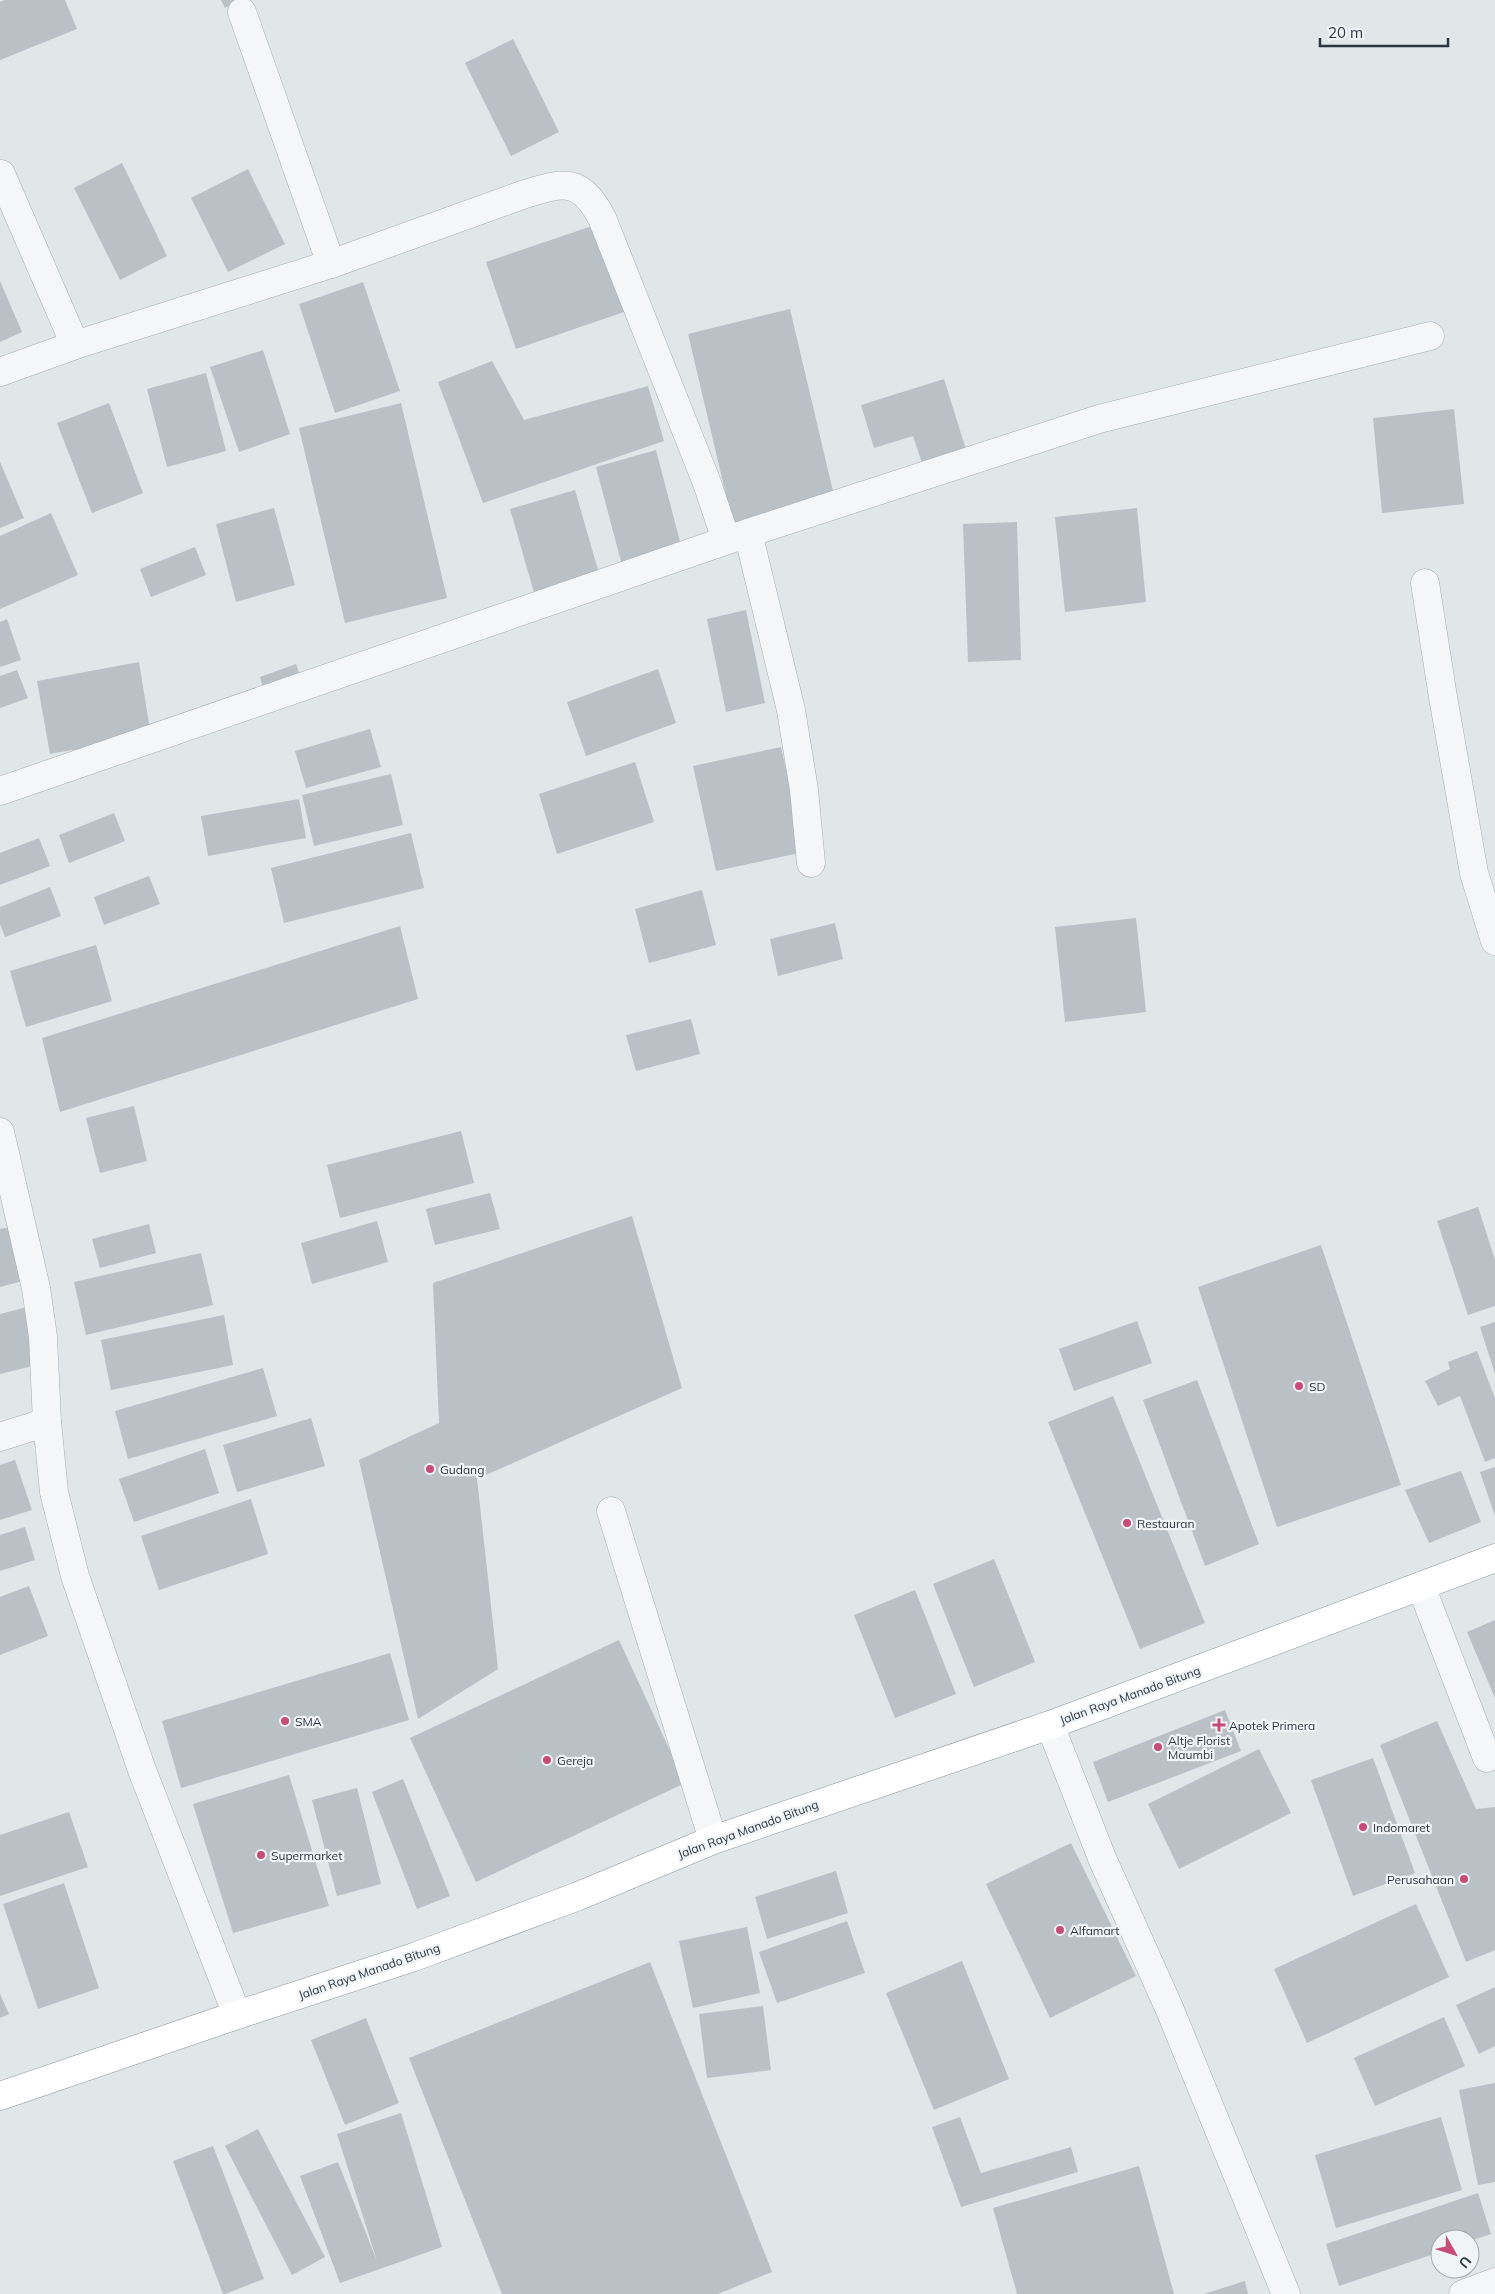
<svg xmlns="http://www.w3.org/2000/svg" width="1495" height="2294" font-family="Mulish,sans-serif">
<rect width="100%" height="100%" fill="#e1e6e9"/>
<g fill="#b9c0c6">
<path d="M 5,0 L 65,0 L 77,29 L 0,60 L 0,2 Z"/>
<path d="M 221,0 L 241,0 L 225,8 Z"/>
<path d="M 513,39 L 559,132 L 511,156 L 465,63 Z"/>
<path d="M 122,163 L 167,256 L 120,280 L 74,188 Z"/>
<path d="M 248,169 L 285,244 L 228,272 L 191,198 Z"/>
<path d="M 595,225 L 624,312 L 516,349 L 486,262 Z"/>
<path d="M 0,281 L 22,332 L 0,342 Z"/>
<path d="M 363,282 L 400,391 L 335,413 L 299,304 Z"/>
<path d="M 790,309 L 836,504 L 734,529 L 688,334 Z"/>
<path d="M 263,350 L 290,434 L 239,452 L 210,367 Z"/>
<path d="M 492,361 L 524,420 L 648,386 L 664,441 L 483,503 L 438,382 Z"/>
<path d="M 206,373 L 226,451 L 167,467 L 147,389 Z"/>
<path d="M 944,379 L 968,456 L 924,469 L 913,436 L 874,448 L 861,405 Z"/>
<path d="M 109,403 L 143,493 L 92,513 L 57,423 Z"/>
<path d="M 401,403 L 447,598 L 345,623 L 299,428 Z"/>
<path d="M 1454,409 L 1464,504 L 1382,513 L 1373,418 Z"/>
<path d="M 656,450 L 683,553 L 623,569 L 596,467 Z"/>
<path d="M 0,462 L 24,518 L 0,528 Z"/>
<path d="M 575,490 L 600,577 L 535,596 L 510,509 Z"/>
<path d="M 274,508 L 295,585 L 236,602 L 216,524 Z"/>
<path d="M 1137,508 L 1146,602 L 1065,612 L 1055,517 Z"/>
<path d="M 51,513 L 78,575 L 0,609 L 0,536 Z"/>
<path d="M 1017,522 L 1021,660 L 968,662 L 963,524 Z"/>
<path d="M 195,547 L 206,575 L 151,597 L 140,569 Z"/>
<path d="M 746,610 L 765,703 L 726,712 L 707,619 Z"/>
<path d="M 7,619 L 21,660 L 0,667 L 0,622 Z"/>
<path d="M 139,662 L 151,736 L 50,754 L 37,681 Z"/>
<path d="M 296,664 L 301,679 L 264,691 L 260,677 Z"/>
<path d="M 658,669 L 676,723 L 586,756 L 567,702 Z"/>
<path d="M 17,670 L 28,698 L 0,708 L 0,676 Z"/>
<path d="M 370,729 L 381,767 L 306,788 L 295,751 Z"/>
<path d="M 781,747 L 804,852 L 716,871 L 693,766 Z"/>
<path d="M 635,762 L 654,822 L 557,854 L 539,794 Z"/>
<path d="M 391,774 L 403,825 L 314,846 L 302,795 Z"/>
<path d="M 299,799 L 306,838 L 208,856 L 201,816 Z"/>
<path d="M 114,813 L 125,841 L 69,863 L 59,835 Z"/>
<path d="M 411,833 L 424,888 L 284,923 L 271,868 Z"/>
<path d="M 39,838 L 50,866 L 0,885 L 0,853 Z"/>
<path d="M 149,876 L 160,904 L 104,925 L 94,897 Z"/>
<path d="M 50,887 L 61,916 L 5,937 L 0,924 L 0,907 Z"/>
<path d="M 702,890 L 716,945 L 649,963 L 635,909 Z"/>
<path d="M 1136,918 L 1146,1012 L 1065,1022 L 1055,927 Z"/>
<path d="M 835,923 L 843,959 L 778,976 L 770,939 Z"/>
<path d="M 400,926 L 418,999 L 60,1112 L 42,1038 Z"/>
<path d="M 96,945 L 112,1001 L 26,1027 L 10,971 Z"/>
<path d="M 691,1019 L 700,1054 L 636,1071 L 626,1035 Z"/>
<path d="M 134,1106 L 147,1161 L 100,1173 L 86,1118 Z"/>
<path d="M 461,1131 L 474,1183 L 340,1218 L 327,1165 Z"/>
<path d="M 490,1193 L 500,1229 L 435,1245 L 426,1209 Z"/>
<path d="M 1478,1207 L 1495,1260 L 1495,1306 L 1468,1315 L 1437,1221 Z"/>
<path d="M 632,1216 L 682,1388 L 477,1479 L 498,1669 L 418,1719 L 359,1460 L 439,1423 L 433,1283 Z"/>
<path d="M 377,1221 L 388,1262 L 312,1284 L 301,1243 Z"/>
<path d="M 149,1224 L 156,1253 L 100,1268 L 92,1239 Z"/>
<path d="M 15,1226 L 27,1280 L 0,1287 L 0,1229 Z"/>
<path d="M 1321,1245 L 1401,1485 L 1277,1527 L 1198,1287 Z"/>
<path d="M 201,1253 L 213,1305 L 86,1335 L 74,1282 Z"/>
<path d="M 27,1307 L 41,1364 L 0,1374 L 0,1314 Z"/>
<path d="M 224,1315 L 233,1365 L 111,1390 L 101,1340 Z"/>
<path d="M 1137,1321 L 1152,1363 L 1074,1391 L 1059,1349 Z"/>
<path d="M 1495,1322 L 1495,1374 L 1480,1327 Z"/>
<path d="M 1477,1351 L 1495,1398 L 1495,1458 L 1485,1462 L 1460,1396 L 1438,1406 L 1425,1381 L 1450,1369 L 1448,1362 Z"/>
<path d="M 263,1368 L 277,1416 L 128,1459 L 115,1411 Z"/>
<path d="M 1197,1380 L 1259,1544 L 1205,1566 L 1143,1400 Z"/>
<path d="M 1113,1396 L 1205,1623 L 1140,1649 L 1048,1422 Z"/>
<path d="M 311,1418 L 325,1466 L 237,1492 L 223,1445 Z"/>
<path d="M 205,1449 L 219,1493 L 134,1522 L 119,1479 Z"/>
<path d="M 15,1460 L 32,1510 L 0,1520 L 0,1465 Z"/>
<path d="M 1495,1467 L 1495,1516 L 1480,1472 Z"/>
<path d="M 1461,1471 L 1481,1522 L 1429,1543 L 1405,1490 Z"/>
<path d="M 251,1499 L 268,1554 L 159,1590 L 141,1536 Z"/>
<path d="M 25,1527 L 35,1560 L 0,1571 L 0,1535 Z"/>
<path d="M 994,1559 L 1035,1662 L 974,1687 L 933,1584 Z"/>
<path d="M 29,1586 L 48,1636 L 0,1655 L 0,1597 Z"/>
<path d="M 915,1590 L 956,1694 L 895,1718 L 854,1615 Z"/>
<path d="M 1495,1620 L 1495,1698 L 1467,1632 Z"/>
<path d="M 619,1640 L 685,1783 L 476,1882 L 410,1738 Z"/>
<path d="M 390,1653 L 409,1720 L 181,1788 L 162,1721 Z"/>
<path d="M 1225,1710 L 1241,1751 L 1108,1802 L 1093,1762 Z"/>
<path d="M 1437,1721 L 1476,1809 L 1495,1807 L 1495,1950 L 1466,1962 L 1380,1745 Z"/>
<path d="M 1259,1749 L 1291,1813 L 1179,1869 L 1148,1804 Z"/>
<path d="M 1373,1758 L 1415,1873 L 1353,1896 L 1311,1780 Z"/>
<path d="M 289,1775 L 329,1906 L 233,1933 L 193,1804 Z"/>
<path d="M 403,1779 L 450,1896 L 417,1909 L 372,1792 Z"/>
<path d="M 357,1788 L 381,1884 L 337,1896 L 312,1800 Z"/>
<path d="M 69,1812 L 88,1867 L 0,1896 L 0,1835 Z"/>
<path d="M 1071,1843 L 1136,1976 L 1050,2018 L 986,1884 Z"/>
<path d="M 836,1871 L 848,1913 L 767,1939 L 755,1897 Z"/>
<path d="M 64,1883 L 99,1988 L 38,2009 L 3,1904 Z"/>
<path d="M 1416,1904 L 1449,1977 L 1307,2043 L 1274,1969 Z"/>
<path d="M 847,1921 L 865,1973 L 777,2003 L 759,1952 Z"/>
<path d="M 747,1927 L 760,1993 L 693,2008 L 679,1941 Z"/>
<path d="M 962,1961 L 1009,2079 L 934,2110 L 886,1993 Z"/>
<path d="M 650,1962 L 772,2272 L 718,2294 L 502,2294 L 409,2058 Z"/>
<path d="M 1495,1987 L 1495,2046 L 1479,2054 L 1456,2005 Z"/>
<path d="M 0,1994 L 9,2014 L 0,2018 Z"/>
<path d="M 763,2006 L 771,2070 L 707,2078 L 699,2014 Z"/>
<path d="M 1444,2017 L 1465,2066 L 1375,2106 L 1354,2058 Z"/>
<path d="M 366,2018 L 399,2103 L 345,2125 L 311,2040 Z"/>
<path d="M 1495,2083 L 1495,2182 L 1478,2185 L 1459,2090 Z"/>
<path d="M 401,2113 L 442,2247 L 340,2283 L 300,2176 L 338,2162 L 377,2261 L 337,2134 Z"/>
<path d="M 960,2117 L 981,2173 L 1071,2147 L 1078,2172 L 961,2207 L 932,2127 Z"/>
<path d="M 1441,2117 L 1462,2190 L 1336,2228 L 1315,2155 Z"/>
<path d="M 258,2129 L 325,2257 L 292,2275 L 225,2146 Z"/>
<path d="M 213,2146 L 264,2279 L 225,2294 L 223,2294 L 173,2161 Z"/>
<path d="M 1139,2166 L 1174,2294 L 1017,2294 L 993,2208 Z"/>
<path d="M 1478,2193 L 1491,2234 L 1470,2241 L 1470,2239 L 1440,2239 L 1440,2252 L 1339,2286 L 1326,2244 Z"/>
<path d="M 1245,2281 L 1248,2294 L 1204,2294 Z"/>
</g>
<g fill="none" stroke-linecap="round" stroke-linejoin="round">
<g stroke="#a6aeb3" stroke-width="29">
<g id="minor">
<path d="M 242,12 L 331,264"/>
<path d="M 1,174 L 75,345"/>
<path d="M 0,372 L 75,345 L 331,264 L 522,195 C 562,183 579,175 602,218 L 707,483 L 726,540"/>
<path d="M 748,533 L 791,710 L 804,790 L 811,863"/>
<path d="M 1425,583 L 1443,697 L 1474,873 L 1495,941"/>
<path d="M 0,791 L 748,533 L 1099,419 L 1430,336"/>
<path d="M 0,1132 L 36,1288 L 43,1337 L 47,1422"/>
<path d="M 0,1437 L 47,1422 L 54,1492 L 75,1576 L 142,1770 L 237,2015"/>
<path d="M 611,1511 L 713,1840"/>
<path d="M 1421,1586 L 1487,1758"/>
<path d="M 1050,1725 L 1102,1858 L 1170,2010 L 1286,2294"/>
<path d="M 1463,2294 L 1495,2282"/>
</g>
</g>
<g stroke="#89969f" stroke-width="29">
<path id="highway" d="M 0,2096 L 237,2015 L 414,1957 L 576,1897 L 713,1840 L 1050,1725 L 1495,1558"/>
</g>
<use href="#minor" stroke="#f4f6f8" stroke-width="28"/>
<use href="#highway" stroke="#fff" stroke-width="28"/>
</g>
<g fill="#c74d77" stroke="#f1f4f7" stroke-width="2">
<circle cx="1299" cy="1386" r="5"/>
<circle cx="430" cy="1469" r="5"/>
<circle cx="1127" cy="1523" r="5"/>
<circle cx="285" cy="1721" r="5"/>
<path d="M1216.5 1717.5h5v5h5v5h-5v5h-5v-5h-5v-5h5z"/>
<circle cx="1158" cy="1747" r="5"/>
<circle cx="547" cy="1760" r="5"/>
<circle cx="1363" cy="1827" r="5"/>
<circle cx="261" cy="1855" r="5"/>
<circle cx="1464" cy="1879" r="5"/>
<circle cx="1060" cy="1930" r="5"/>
</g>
<g text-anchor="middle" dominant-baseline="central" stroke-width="4.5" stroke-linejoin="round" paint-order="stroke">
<g font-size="12" fill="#2a3640" stroke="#f1f4f7" text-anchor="start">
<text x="1309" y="1386">SD</text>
<text x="440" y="1469">Gudang</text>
<text x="1137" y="1523">Restauran</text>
<text x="295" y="1721">SMA</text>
<text x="1229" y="1725">Apotek Primera</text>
<text x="1168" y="1740">Altje Florist<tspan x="1168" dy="14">Maumbi</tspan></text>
<text x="557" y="1760">Gereja</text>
<text x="1373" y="1827">Indomaret</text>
<text x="271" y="1855">Supermarket</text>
<text x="1454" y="1879" text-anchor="end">Perusahaan</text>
<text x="1070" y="1930">Alfamart</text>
</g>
<g font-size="12" fill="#2a3640" stroke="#f1f4f7">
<text transform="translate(1130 1695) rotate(-20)">Jalan Raya Manado Bitung</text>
<text transform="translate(748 1829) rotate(-20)">Jalan Raya Manado Bitung</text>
<text transform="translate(369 1971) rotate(-19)">Jalan Raya Manado Bitung</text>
</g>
</g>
<g transform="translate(1455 2254) rotate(129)"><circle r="24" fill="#f1f4f7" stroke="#a1a8ae"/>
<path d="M0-4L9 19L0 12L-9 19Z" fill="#c74d77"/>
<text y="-8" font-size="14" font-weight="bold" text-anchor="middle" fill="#2a3640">U</text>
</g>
<path d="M1320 38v8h128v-8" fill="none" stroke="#2a3640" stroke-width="2.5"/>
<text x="1328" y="38" font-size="15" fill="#2a3640" stroke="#f1f4f7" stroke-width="4" paint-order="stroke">20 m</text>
</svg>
